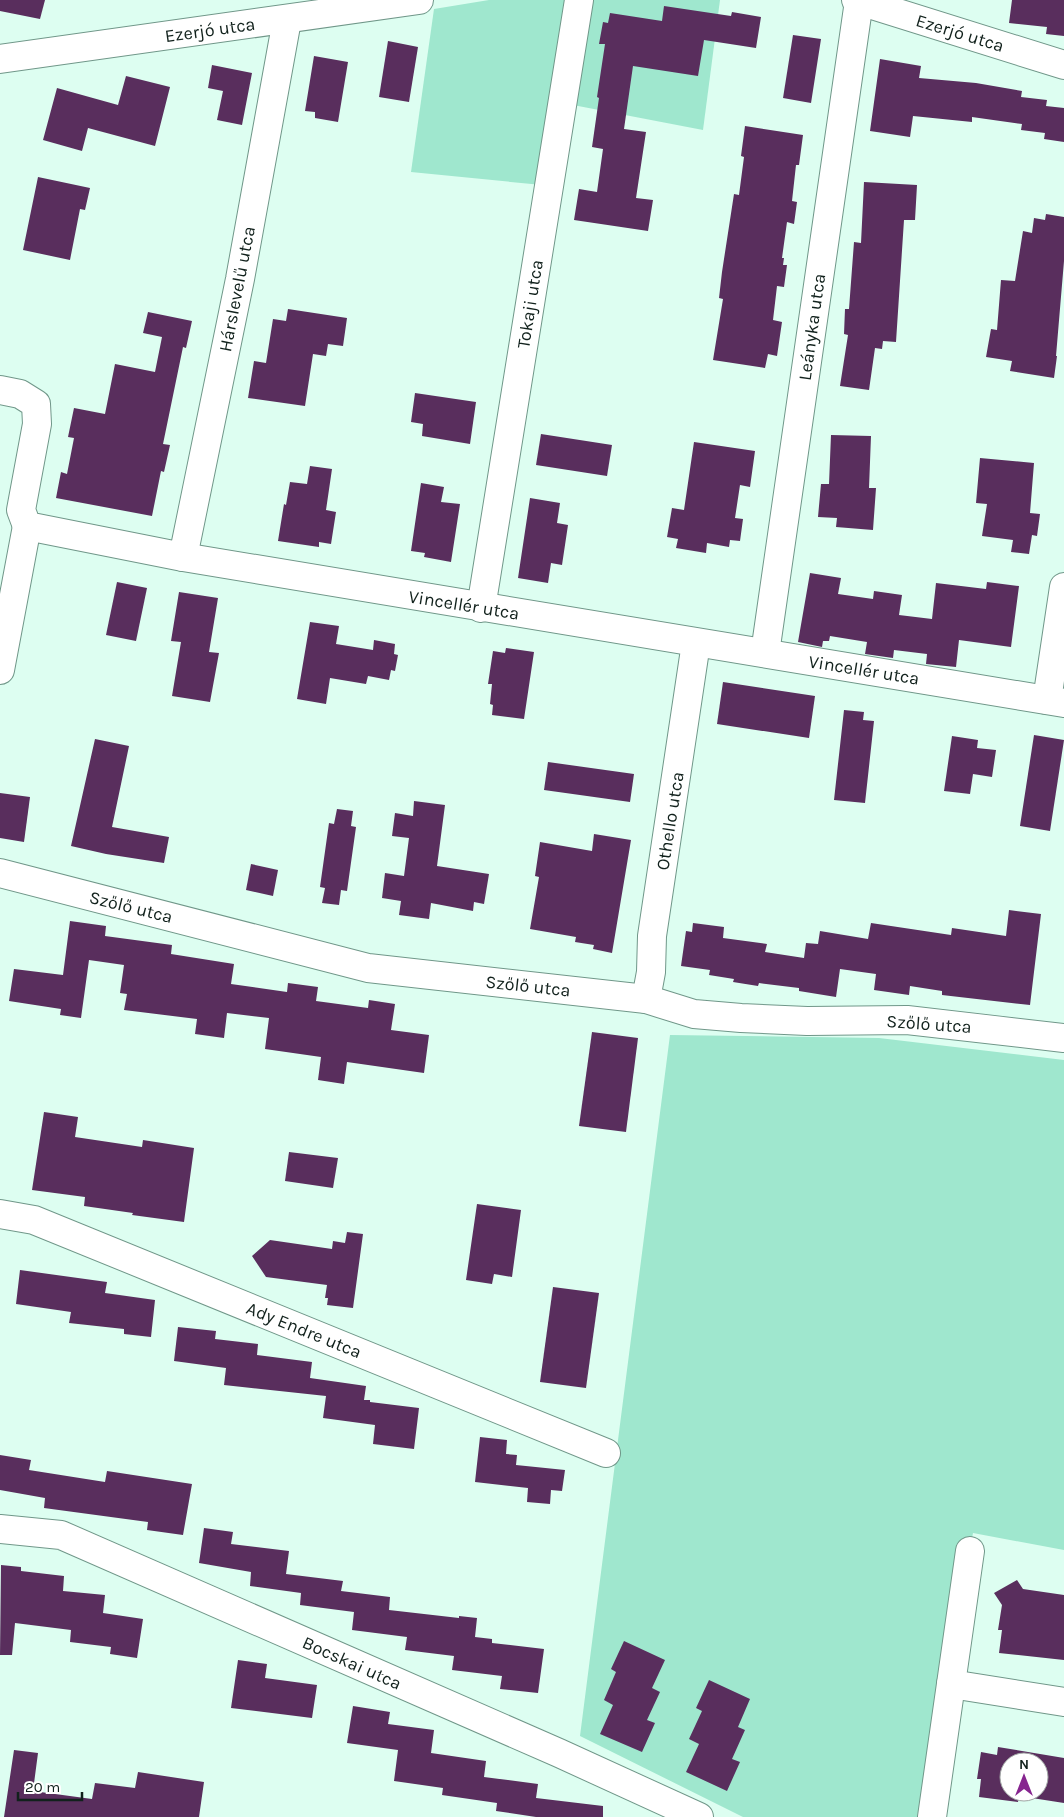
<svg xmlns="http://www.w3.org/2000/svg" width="1064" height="1817" font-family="Karla,sans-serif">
<rect width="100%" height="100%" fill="#ddfef1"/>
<g fill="#9fe7ce">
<path d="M 489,0 L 573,0 L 542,185 L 411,172 L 434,9 Z"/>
<path d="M 588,0 L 720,0 L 703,130 L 573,105 Z"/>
<path d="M 670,1035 L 879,1038 L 1064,1060 L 1064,1550 L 973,1533 L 917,1817 L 743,1817 L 580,1736 Z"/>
</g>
<g fill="#592e5d" fill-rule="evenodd">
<path d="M 0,0 L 45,0 L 40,19 L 0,11 Z"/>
<path d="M 1012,0 L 1064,0 L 1064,36 L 1046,34 L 1047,27 L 1009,23 Z"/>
<path d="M 664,6 L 731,16 L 732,12 L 761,17 L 756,48 L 704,40 L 698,76 L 633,66 L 624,129 L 646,132 L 636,198 L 653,200 L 648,231 L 574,220 L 579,189 L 597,192 L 603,149 L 592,147 L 599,98 L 597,97 L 605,44 L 599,44 L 603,22 L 608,23 L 610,13 L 662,21 Z"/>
<path d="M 793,35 L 821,39 L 811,103 L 783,98 Z"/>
<path d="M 388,41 L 418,47 L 409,102 L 379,97 Z"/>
<path d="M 314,56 L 348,62 L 338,122 L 315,118 L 315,112 L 305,111 Z"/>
<path d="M 880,59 L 921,66 L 919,78 L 976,83 L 1022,91 L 1021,97 L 1047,100 L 1046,106 L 1064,108 L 1064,142 L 1044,139 L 1045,133 L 1021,130 L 1022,124 L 972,117 L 972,122 L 913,116 L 910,137 L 870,131 Z"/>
<path d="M 212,65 L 252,73 L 242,125 L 217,120 L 223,91 L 208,88 Z"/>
<path d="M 126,76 L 170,87 L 155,146 L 88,128 L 82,151 L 43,140 L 57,88 L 118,105 Z"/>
<path d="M 745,126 L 803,135 L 799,165 L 796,165 L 792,201 L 797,202 L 794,224 L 787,222 L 782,258 L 784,258 L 783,265 L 787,265 L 784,287 L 777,286 L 773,320 L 782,322 L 777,356 L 768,354 L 765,368 L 713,360 L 723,299 L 719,298 L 722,272 L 734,194 L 739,195 L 744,157 L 741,156 Z"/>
<path d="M 38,177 L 90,188 L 85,210 L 80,209 L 70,260 L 23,250 Z"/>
<path d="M 864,182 L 917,185 L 915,220 L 904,220 L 896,342 L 883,341 L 882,349 L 875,348 L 869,390 L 840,386 L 848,335 L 844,334 L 845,309 L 849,309 L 854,242 L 861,243 Z"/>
<path d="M 1046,214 L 1064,217 L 1064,261 L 1056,356 L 1057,356 L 1054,378 L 1010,371 L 1012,361 L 986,357 L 991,329 L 997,330 L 1001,280 L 1015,281 L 1023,231 L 1032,233 L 1034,218 L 1045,220 Z"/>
<path d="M 288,309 L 347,318 L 343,346 L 328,344 L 326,356 L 313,354 L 305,406 L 248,398 L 254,361 L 266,363 L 273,319 L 286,321 Z"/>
<path d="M 148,312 L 192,321 L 186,348 L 183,347 L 163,444 L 170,445 L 164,472 L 161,471 L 152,516 L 56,498 L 61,472 L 67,474 L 74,438 L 68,437 L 74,408 L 105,414 L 115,364 L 155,372 L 162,337 L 143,333 Z"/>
<path d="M 415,393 L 476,402 L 470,444 L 422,436 L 423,424 L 411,422 Z"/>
<path d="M 541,434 L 612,445 L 607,476 L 536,465 Z"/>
<path d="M 831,435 L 871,436 L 869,488 L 876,488 L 873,530 L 836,527 L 837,518 L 818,517 L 821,484 L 829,484 Z"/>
<path d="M 694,442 L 755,451 L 750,487 L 740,485 L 735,518 L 743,519 L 740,541 L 730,540 L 729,547 L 707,543 L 706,553 L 676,548 L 678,539 L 667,537 L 672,508 L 684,510 Z"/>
<path d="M 980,458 L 1034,463 L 1030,513 L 1040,514 L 1037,536 L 1032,535 L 1029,554 L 1011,552 L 1013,540 L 982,536 L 987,504 L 976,503 Z"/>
<path d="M 310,466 L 332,469 L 326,510 L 336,512 L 331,544 L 319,542 L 319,547 L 278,541 L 284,504 L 286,505 L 290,482 L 307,484 Z"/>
<path d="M 421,483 L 444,487 L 441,502 L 460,504 L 451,562 L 424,557 L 425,553 L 411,551 Z"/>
<path d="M 530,498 L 560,503 L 557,523 L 568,525 L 562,565 L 551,563 L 548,583 L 518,578 Z"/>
<path d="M 810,573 L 841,578 L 838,594 L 873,599 L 874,591 L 902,595 L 899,615 L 932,619 L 936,583 L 986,589 L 987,582 L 1019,586 L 1011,647 L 959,640 L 956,667 L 926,664 L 927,654 L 894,650 L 893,658 L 865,654 L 867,642 L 830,636 L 829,641 L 823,641 L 822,647 L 798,642 Z"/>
<path d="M 117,582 L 147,588 L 136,641 L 106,635 Z"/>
<path d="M 179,592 L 218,598 L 209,652 L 219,653 L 210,702 L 172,696 L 181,642 L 171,641 Z"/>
<path d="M 310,622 L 339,626 L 336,644 L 373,650 L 374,640 L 395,644 L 394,654 L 398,655 L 395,671 L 391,670 L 389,680 L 368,676 L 366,684 L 330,678 L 326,704 L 297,699 Z"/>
<path d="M 506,648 L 534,652 L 524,719 L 492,715 L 493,705 L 490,704 L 492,684 L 488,684 L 493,651 L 505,653 Z"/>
<path d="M 723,682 L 815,696 L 809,738 L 717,724 Z"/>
<path d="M 844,710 L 864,712 L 863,720 L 874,721 L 865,803 L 834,800 Z"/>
<path d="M 1034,735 L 1064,740 L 1050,831 L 1020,826 Z"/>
<path d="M 952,736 L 978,740 L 977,748 L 996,750 L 992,777 L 973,774 L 970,794 L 944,791 Z"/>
<path d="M 95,739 L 129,746 L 112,827 L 169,837 L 164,863 L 106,854 L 71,846 Z"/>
<path d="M 548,762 L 634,774 L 630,802 L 544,790 Z"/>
<path d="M 0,793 L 30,797 L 24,842 L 0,838 Z"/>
<path d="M 414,801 L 445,805 L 437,866 L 489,874 L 484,904 L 474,902 L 473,911 L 431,903 L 429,919 L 399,915 L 401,901 L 382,898 L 385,873 L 404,876 L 409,838 L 392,836 L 395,813 L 413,816 Z"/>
<path d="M 337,809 L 353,811 L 351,826 L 356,827 L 347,891 L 341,890 L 339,905 L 322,903 L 325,888 L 320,887 L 329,823 L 334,824 Z"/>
<path d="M 594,834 L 631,840 L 612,953 L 593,949 L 594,945 L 575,942 L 576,937 L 530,929 L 539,877 L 535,876 L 540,842 L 592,851 Z"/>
<path d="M 251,864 L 278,870 L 273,896 L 246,890 Z"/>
<path d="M 1009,910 L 1041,914 L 1030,1005 L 942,995 L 942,991 L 910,986 L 909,995 L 874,990 L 876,974 L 840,969 L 836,997 L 799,991 L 799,988 L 759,983 L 758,986 L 733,982 L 734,979 L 709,975 L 710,970 L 681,966 L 686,931 L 692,932 L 693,923 L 724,927 L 723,938 L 767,944 L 765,952 L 804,958 L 806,943 L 818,944 L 820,931 L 868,939 L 871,923 L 951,935 L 952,928 L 1006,936 Z"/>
<path d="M 70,921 L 106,926 L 105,936 L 172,945 L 171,954 L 234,964 L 231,984 L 287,992 L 288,983 L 318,987 L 316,1001 L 368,1008 L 369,1000 L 395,1004 L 391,1030 L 429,1035 L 424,1073 L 347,1062 L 344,1084 L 318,1080 L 321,1057 L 265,1049 L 269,1018 L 227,1013 L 224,1038 L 195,1034 L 197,1019 L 124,1010 L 127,994 L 120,993 L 124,965 L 89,960 L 81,1018 L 60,1015 L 61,1009 L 9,1001 L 14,969 L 63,975 Z"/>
<path d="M 592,1032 L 638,1038 L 626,1132 L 579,1126 Z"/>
<path d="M 44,1112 L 78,1117 L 75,1137 L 142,1147 L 143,1140 L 194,1148 L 184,1222 L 132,1215 L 133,1213 L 84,1206 L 85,1197 L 32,1190 Z"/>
<path d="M 289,1152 L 338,1158 L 333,1188 L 285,1181 Z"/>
<path d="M 477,1204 L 521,1210 L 512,1277 L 494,1274 L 492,1284 L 466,1280 Z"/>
<path d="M 347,1232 L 363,1234 L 353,1308 L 327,1305 L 328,1298 L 325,1298 L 327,1285 L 266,1277 L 252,1256 L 270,1240 L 332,1249 L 333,1241 L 345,1243 Z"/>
<path d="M 20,1270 L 107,1282 L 105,1293 L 155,1300 L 151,1337 L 124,1334 L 124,1329 L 69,1323 L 71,1312 L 16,1304 Z"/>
<path d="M 553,1287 L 599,1293 L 586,1388 L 540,1382 Z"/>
<path d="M 178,1327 L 216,1331 L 215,1339 L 258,1344 L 257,1355 L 312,1362 L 310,1378 L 366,1386 L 364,1400 L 370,1400 L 370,1402 L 419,1408 L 414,1449 L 373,1444 L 375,1425 L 323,1418 L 326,1396 L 224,1385 L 226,1368 L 174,1361 Z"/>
<path d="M 480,1437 L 507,1440 L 506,1454 L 517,1455 L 516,1465 L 565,1470 L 562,1491 L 551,1490 L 550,1504 L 527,1502 L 528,1488 L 475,1482 Z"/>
<path d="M 0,1455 L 31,1460 L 29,1470 L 105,1482 L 107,1471 L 192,1484 L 183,1535 L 147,1530 L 148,1522 L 44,1508 L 45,1498 L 0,1490 Z"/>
<path d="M 204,1528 L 233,1532 L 231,1544 L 289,1551 L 286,1574 L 343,1581 L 341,1591 L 390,1597 L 389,1610 L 459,1618 L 459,1616 L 477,1618 L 475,1637 L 492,1639 L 492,1643 L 544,1649 L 538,1693 L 500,1689 L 502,1676 L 452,1670 L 454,1656 L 405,1650 L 407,1637 L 352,1630 L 354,1612 L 300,1605 L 301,1593 L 250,1586 L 251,1572 L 199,1563 Z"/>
<path d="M 1,1565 L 21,1567 L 21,1571 L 64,1576 L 63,1591 L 105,1595 L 103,1613 L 143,1619 L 137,1658 L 110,1654 L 111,1647 L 70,1642 L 71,1630 L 15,1623 L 12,1655 L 0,1655 Z"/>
<path d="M 1017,1580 L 1023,1589 L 1064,1595 L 1064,1660 L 999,1653 L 1002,1630 L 998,1630 L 1002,1605 L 994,1593 Z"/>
<path d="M 624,1641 L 665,1660 L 652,1688 L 660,1692 L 647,1720 L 655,1723 L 642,1752 L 600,1734 L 613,1705 L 604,1700 L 616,1672 L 611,1669 Z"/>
<path d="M 238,1660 L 267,1664 L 265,1678 L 317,1685 L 312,1718 L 231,1708 Z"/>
<path d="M 709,1680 L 750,1699 L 738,1727 L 745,1730 L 732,1759 L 740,1762 L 727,1791 L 686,1772 L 699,1744 L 689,1739 L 702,1711 L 696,1708 Z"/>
<path d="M 353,1706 L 390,1712 L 388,1724 L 434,1730 L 431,1753 L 486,1761 L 484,1777 L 538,1784 L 536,1798 L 603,1806 L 603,1817 L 536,1817 L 496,1811 L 497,1803 L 442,1795 L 443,1788 L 394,1781 L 398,1750 L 347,1743 Z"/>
<path d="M 998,1747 L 1064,1758 L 1064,1803 L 1019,1796 L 1018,1802 L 979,1797 L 981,1779 L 977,1779 L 981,1752 L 997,1755 ZM 1009,1762 L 1039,1762 L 1039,1792 L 1009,1792 Z"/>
<path d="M 14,1750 L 38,1753 L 33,1791 L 92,1799 L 95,1783 L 135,1788 L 138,1772 L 204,1782 L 199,1817 L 4,1817 Z"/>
</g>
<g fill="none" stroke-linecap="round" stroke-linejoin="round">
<g stroke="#709789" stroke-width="30">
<g id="minor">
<path d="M 856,0 L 1064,65"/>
<path d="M 0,59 L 419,0"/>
<path d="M 0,390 L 20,394 L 36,404 L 37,424 L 21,510 L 27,526 L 183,557 L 1064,703"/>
<path d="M 183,557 L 240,279 L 287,20"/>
<path d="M 481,608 L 579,0"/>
<path d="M 765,653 L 859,1"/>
<path d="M 0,670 L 27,526"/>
<path d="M 1047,700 L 1064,587"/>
<path d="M 0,873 L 368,968 L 646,999 L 694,1014 L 741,1018 L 807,1021 L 907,1020 L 1064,1038"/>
<path d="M 646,999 L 651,972 L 652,936 L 696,643"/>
<path d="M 0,1214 L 34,1220 L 606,1453"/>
<path d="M 0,1529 L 61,1535 L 559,1753 L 699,1817"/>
<path d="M 951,1684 L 1064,1702"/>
<path d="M 932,1817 L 970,1551"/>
</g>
</g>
<use href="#minor" stroke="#fff" stroke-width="28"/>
</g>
<g text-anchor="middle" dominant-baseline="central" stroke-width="5" stroke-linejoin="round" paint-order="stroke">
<g font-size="18" fill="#11211c" stroke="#fff">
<text transform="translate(210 30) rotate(-8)">Ezerjó utca</text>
<text transform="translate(960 33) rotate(17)">Ezerjó utca</text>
<text transform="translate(237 289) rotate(-79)">Hárslevelű utca</text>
<text transform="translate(530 304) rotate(-81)">Tokaji utca</text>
<text transform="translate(812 327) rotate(-82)">Leányka utca</text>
<text transform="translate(464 605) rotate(9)">Vincellér utca</text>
<text transform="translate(864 670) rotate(9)">Vincellér utca</text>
<text transform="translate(670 821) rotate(-81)">Othello utca</text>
<text transform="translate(131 907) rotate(14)">Szőlő utca</text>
<text transform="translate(528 986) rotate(6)">Szőlő utca</text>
<text transform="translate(929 1024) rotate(4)">Szőlő utca</text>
<text transform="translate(304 1330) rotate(22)">Ady Endre utca</text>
<text transform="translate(352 1663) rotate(24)">Bocskai utca</text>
</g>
</g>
<g transform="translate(1024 1777)"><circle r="24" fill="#ffffff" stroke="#a0a6a4"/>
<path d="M0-4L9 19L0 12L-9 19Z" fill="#86258f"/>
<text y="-8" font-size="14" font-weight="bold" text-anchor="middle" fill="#11211c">N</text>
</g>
<path d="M18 1792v8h64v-8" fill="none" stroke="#11211c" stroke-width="2.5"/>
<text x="25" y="1792" font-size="15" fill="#11211c" stroke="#ffffff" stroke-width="4" paint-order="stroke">20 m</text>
</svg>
